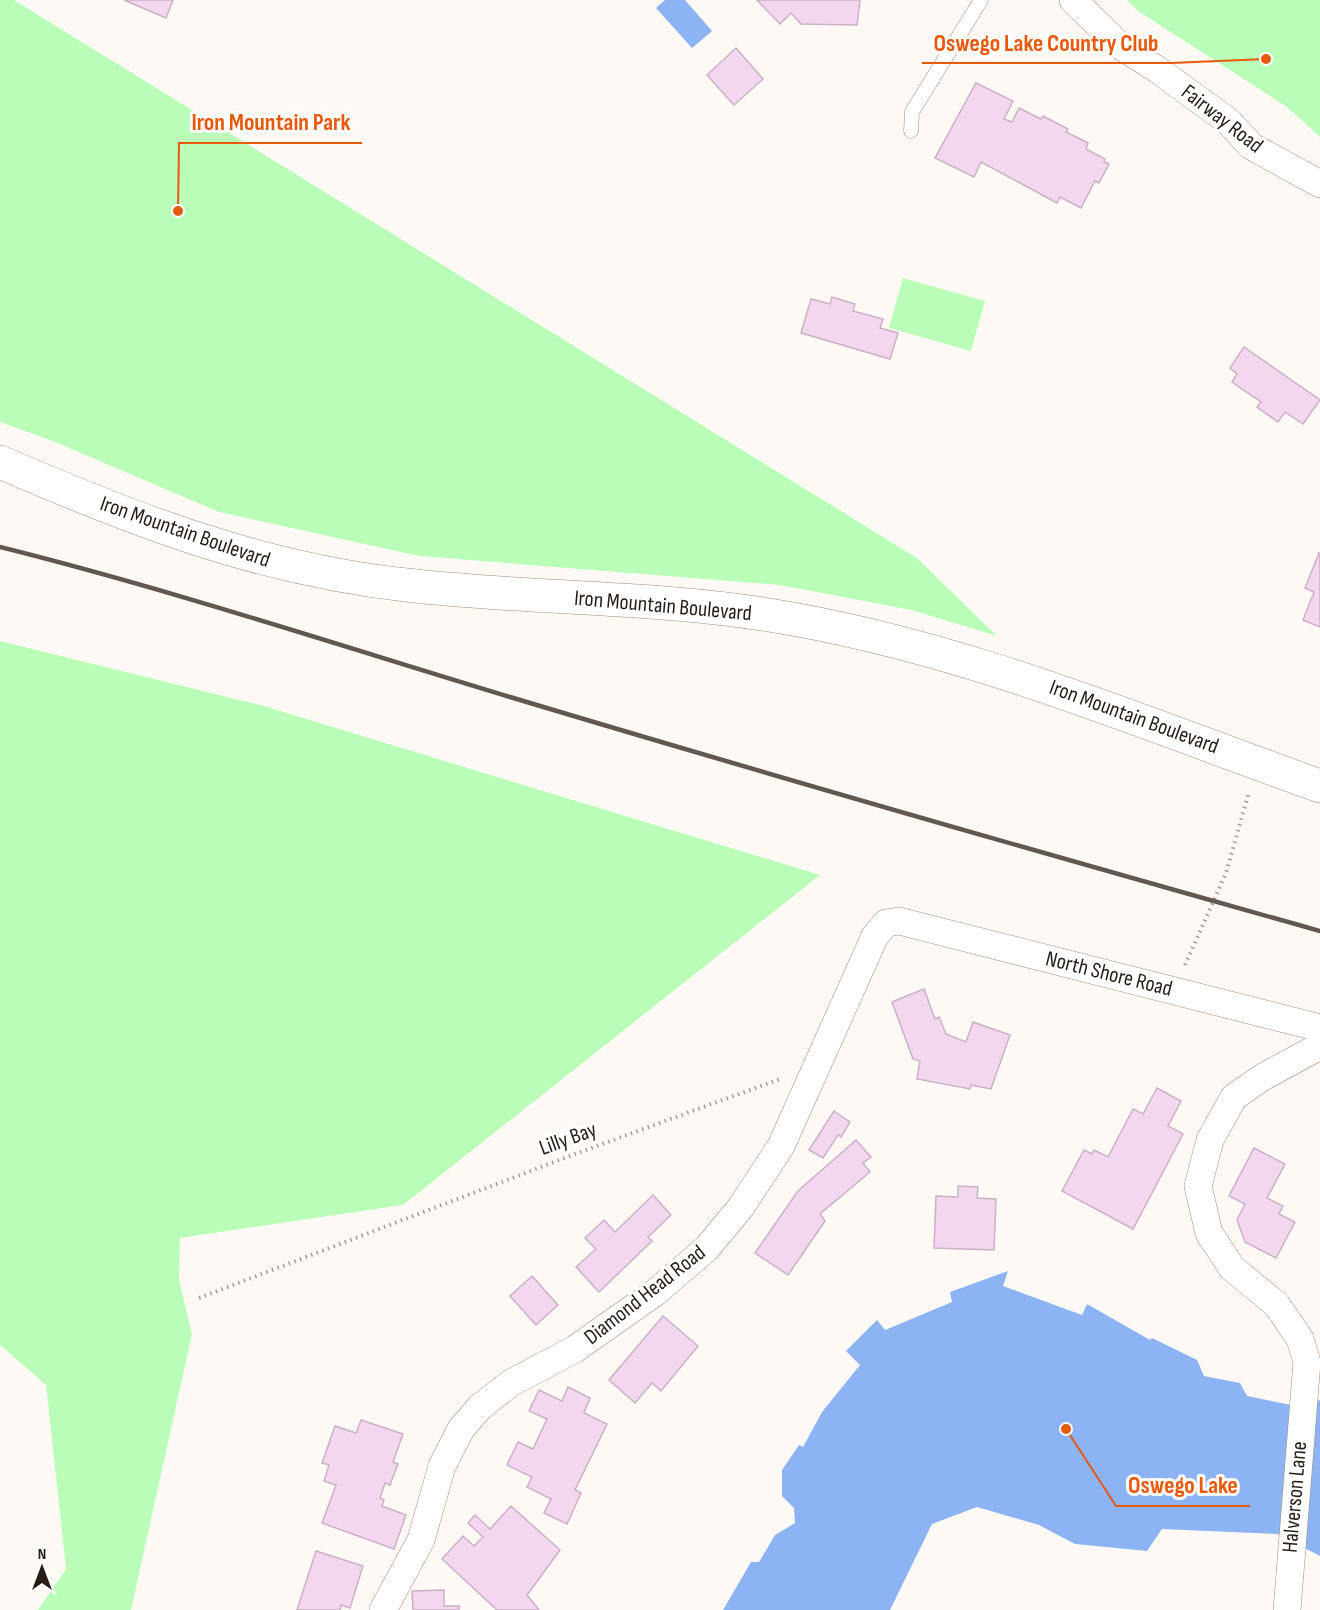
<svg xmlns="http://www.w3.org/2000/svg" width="1320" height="1610" font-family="'Sofia Sans Condensed',sans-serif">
<rect width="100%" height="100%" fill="#fff9f5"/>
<g fill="#bafdb9">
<path d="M 0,0 L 14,0 L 917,558 L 997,636 L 911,610 L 780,585 L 419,556 L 219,512 L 55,442 L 0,422 Z"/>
<path d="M 1127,0 L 1320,0 L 1320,137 L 1287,107 L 1138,11 Z"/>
<path d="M 903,278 L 985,301 L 971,351 L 889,328 Z"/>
<path d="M 0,641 L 264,706 L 820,875 L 403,1205 L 180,1238 L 179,1280 L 192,1334 L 131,1610 L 38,1610 L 66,1569 L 46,1385 L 0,1345 Z"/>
</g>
<g fill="#8cb3f4">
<path d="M 665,0 L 685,0 L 712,31 L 692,48 L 656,8 Z"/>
<path d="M 1008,1271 L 1003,1286 L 1082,1315 L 1087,1304 L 1150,1340 L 1152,1338 L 1197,1360 L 1204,1376 L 1240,1383 L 1247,1396 L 1301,1407 L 1320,1400 L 1320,1556 L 1277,1534 L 1162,1529 L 1147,1551 L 1075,1544 L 1039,1525 L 977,1507 L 932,1524 L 890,1610 L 723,1610 L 751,1562 L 759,1562 L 775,1535 L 795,1523 L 794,1508 L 782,1496 L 782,1470 L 799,1445 L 803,1447 L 822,1412 L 860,1365 L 846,1351 L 877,1320 L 885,1330 L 952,1302 L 950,1292 Z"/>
</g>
<g fill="#f3d7ee" stroke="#cbb1c6" stroke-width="1.5">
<path d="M 124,0 L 173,0 L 166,18 Z"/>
<path d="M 757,0 L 860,0 L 857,25 L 801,24 L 791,13 L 780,24 Z"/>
<path d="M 736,48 L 763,79 L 734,105 L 707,75 Z"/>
<path d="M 976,83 L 1013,101 L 1004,119 L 1012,122 L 1019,108 L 1041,119 L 1043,116 L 1068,129 L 1066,132 L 1088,143 L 1086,149 L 1105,159 L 1104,162 L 1109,164 L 1099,183 L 1095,181 L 1081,208 L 1060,197 L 1057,203 L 981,162 L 974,177 L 935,158 Z"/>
<path d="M 832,297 L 855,304 L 853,311 L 883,319 L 880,328 L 898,333 L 890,359 L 801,333 L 811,299 L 830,304 Z"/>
<path d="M 1244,347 L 1320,400 L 1303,424 L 1285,412 L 1278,422 L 1257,407 L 1261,402 L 1232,382 L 1237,374 L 1230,368 Z"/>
<path d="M 1319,553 L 1320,553 L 1320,627 L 1303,620 L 1314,592 L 1305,588 Z"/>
<path d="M 924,989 L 935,1019 L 939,1017 L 946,1034 L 966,1042 L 973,1022 L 1010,1035 L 991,1089 L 971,1085 L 970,1089 L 917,1079 L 920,1061 L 913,1059 L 892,1002 Z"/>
<path d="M 1157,1088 L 1181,1101 L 1168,1126 L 1183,1134 L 1133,1229 L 1062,1191 L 1084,1150 L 1092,1154 L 1094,1150 L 1108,1157 L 1133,1109 L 1143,1114 Z"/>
<path d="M 834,1111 L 850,1122 L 841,1137 L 838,1135 L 823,1158 L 809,1150 Z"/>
<path d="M 856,1140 L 871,1157 L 863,1163 L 870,1172 L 820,1214 L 825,1221 L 788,1275 L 755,1253 L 798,1191 Z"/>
<path d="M 1254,1148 L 1285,1164 L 1267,1198 L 1283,1206 L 1279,1214 L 1295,1222 L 1276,1258 L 1245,1242 L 1237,1220 L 1245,1204 L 1229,1196 Z"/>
<path d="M 958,1186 L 978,1187 L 977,1198 L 996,1199 L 994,1250 L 934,1248 L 936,1196 L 958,1197 Z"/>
<path d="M 653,1195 L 671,1215 L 648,1237 L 652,1241 L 599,1292 L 576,1267 L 596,1249 L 585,1238 L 604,1220 L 615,1232 Z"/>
<path d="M 532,1276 L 558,1305 L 536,1325 L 510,1296 Z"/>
<path d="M 663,1316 L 698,1346 L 661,1391 L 652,1383 L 635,1403 L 609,1380 Z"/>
<path d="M 568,1387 L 590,1398 L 584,1413 L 607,1424 L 575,1490 L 581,1493 L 567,1524 L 544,1513 L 551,1499 L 527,1487 L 532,1477 L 507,1465 L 518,1442 L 533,1449 L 547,1419 L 529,1411 L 539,1390 L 562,1401 Z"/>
<path d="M 361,1420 L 403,1434 L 393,1462 L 398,1464 L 390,1485 L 385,1483 L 380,1498 L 384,1500 L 382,1506 L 406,1515 L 394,1549 L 322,1523 L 336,1485 L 324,1481 L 329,1465 L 322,1463 L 335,1426 L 356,1433 Z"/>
<path d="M 511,1506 L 560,1550 L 527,1595 L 539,1610 L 497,1610 L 442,1559 L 463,1536 L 474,1546 L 483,1537 L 468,1523 L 475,1515 L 490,1529 Z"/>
<path d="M 316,1551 L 363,1566 L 350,1608 L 341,1605 L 340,1610 L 297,1610 Z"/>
<path d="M 444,1590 L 444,1606 L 459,1606 L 459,1610 L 413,1610 L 412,1591 Z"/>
</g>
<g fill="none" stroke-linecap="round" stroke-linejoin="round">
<g stroke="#a88c7b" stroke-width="15">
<path id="lane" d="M 911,131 L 912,112 L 981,0"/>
</g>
<g stroke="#a88c7b" stroke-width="28">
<g id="street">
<path d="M 1073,0 L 1119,45 L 1158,70 L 1228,121 L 1251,146 L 1320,184"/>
<path d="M 383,1610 L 421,1540 L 442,1466 L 461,1429 L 480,1407 L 511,1383 L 575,1349 L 656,1292 L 707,1248 L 741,1207 L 781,1146 L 875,936 L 886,923 L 899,921 L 1320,1028"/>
<path d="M 1287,1610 L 1307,1362 L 1300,1339 L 1277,1305 L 1232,1268 L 1209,1233 L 1198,1186 L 1210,1140 L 1234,1097 L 1263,1077 L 1320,1046"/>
</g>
</g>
<g stroke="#a88c7b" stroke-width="34">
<path id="secondary" d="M 0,462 C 134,520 260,569 406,585 C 527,599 649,596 769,615 C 963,646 1137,721 1320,786"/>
</g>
<g stroke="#a49c96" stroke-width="4" stroke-dasharray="1.5 4.5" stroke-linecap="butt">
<path d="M 1185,965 L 1226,873 L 1249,792"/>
<path d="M 199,1298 L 575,1154 L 780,1079"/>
</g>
<use href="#lane" stroke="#fff" stroke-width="14"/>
<use href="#street" stroke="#fff" stroke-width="27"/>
<use href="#secondary" stroke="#fff" stroke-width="33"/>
<path stroke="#615852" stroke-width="4.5" d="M 0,547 C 172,590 341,646 510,697 C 780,778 1049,855 1320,931"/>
</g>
<g text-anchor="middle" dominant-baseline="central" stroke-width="6" stroke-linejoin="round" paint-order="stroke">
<g font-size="22" fill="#281d16" stroke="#fff">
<text transform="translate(1222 119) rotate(38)">Fairway Road</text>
<text transform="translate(185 532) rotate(19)">Iron Mountain Boulevard</text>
<text transform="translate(663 606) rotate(5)">Iron Mountain Boulevard</text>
<text transform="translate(1134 717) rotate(20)">Iron Mountain Boulevard</text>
<text transform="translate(1109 974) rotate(14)">North Shore Road</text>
<text transform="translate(568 1139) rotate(-20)">Lilly Bay</text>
<text transform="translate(645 1295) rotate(-38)">Diamond Head Road</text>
<text transform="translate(1295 1497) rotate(-85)">Halverson Lane</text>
</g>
</g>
<path fill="none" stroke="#e8590c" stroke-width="2" d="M1266 59L1171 63H922M178 211L179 143H362M1066 1429L1116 1506H1250"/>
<g fill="#e8590c" stroke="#fff" stroke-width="2">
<circle cx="1266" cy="59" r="6"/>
<circle cx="178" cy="211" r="6"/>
<circle cx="1066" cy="1429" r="6"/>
</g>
<g font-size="24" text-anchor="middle" font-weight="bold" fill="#e8590c" stroke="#fff" stroke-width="6" stroke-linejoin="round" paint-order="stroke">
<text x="1046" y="51">Oswego Lake Country Club</text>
<text x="271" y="130">Iron Mountain Park</text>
<text x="1183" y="1493">Oswego Lake</text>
</g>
<g transform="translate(42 1568)" stroke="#ffffff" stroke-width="4.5" paint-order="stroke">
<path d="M0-4.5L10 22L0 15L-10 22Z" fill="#281d16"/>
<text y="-9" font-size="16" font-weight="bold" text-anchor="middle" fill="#281d16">N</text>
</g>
</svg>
